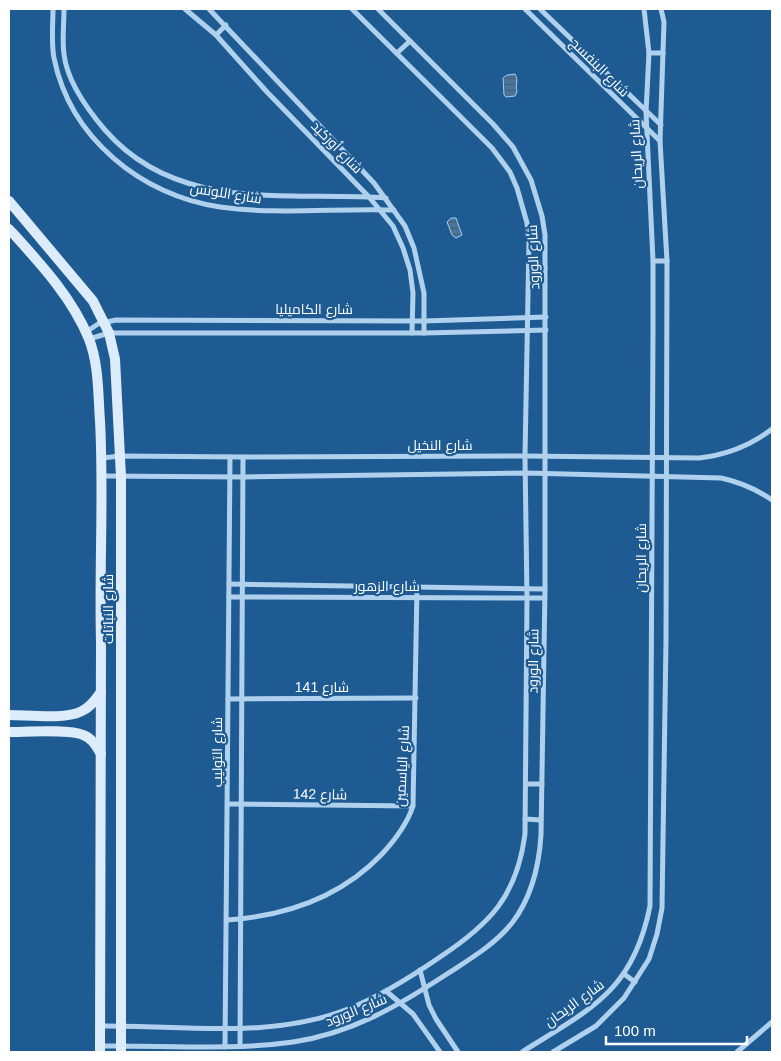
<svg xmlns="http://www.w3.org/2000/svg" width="781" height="1061" font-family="Arial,Cairo,sans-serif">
<defs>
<pattern id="water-rules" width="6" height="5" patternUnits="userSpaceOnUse" patternTransform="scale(1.25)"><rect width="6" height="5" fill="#4a749c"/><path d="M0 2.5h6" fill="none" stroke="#4b5e70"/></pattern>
</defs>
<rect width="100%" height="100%" fill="#1e5b93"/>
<g fill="url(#water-rules)" stroke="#a4cdf0">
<path d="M 515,74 C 519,81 515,85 517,92 L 515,96 L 506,97 L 504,95 L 503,78 L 507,75 Z"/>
<path d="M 451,218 L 456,218 L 462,235 L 456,238 L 452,235 L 447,222 Z"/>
</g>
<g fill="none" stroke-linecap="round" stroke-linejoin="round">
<g stroke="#b0d1ee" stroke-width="5">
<path d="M 53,9 C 53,24 51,43 54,58 C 70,138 142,196 220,207 C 278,215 336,208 394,210"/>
<path d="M 64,9 C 64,24 62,40 64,54 C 67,82 87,109 105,130 C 178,214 288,191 386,198"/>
<path d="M 185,9 L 216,35 L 267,92 L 369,197 L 393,226 L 403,248 L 410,270 L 413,293 L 412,333"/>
<path d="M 209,9 L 374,183 L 405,226 L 414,248 L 424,293 L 424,333"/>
<path d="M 525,9 L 660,141"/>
<path d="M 540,9 L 661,125"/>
<path d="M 216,35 L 226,25"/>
<path d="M 397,53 L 410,41"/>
<path d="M 649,53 L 663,53"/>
<path d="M 653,261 L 667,261"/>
<path d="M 530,267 L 545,268"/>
<path d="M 86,332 L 98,324 L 116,320 L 424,321 L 546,317"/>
<path d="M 89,339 L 109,333 L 424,333 L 546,330"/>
<path d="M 102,458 L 120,456 L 243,457 L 525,456 L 699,458 C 726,455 750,446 772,429"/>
<path d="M 102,476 L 243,477 L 526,473 L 721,478 C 740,482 756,489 772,500"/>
<path d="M 229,584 L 545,589"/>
<path d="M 229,597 L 545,598"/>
<path d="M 228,699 L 416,698"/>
<path d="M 526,784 L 542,784"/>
<path d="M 228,804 L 413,806"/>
<path d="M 525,819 L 541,820"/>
<path d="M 227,920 C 286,916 340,898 382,854 C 395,840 407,824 413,806 L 417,587"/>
<path d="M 420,970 L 429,1005 L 436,1019 L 458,1052"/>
<path d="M 624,974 L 635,982"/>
<path d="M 386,991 L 413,1014 L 440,1052"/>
<path d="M 99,1026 C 182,1025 269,1040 348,1009 C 381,996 411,977 440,957 C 490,924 517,896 525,834 L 527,598 L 525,456 L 529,241 L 527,223 L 517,188 L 510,172 L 492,148 L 352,9"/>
<path d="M 100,1046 C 164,1045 229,1051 293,1042 C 352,1033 398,1006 447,974 C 470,959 494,945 512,923 C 532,897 539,867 541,835 L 545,589 L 545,235 L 542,216 L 531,180 L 513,147 L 493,124 L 378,9"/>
<path d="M 240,1046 L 243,457"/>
<path d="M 225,1047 L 230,457"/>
<path d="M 522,1052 C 590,1009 633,992 650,906 L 653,331 L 653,261 L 646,112 L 649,53 L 644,9"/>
<path d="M 553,1052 L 596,1026 L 624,998 L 649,959 L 657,934 L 662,908 L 666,640 L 667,261 L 660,141 L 664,22 L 661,9"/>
<path d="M 737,1052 L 772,1022"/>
</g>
<g stroke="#ddecfa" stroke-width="10">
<path d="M 9,201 L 93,301 L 109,333 L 115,359 L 121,477 L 121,1052"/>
<path d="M 9,229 C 39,262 72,297 89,339 C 99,365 98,394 100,421 C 104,495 99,568 101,641 L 100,1052"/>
<path d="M 9,715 C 28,715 66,720 82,711 C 91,707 96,699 101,692"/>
<path d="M 9,732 C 26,732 69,729 83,735 C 92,738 96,746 101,754"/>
</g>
</g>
<g text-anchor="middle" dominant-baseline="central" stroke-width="4.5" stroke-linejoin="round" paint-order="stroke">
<g font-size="14" fill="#fff" stroke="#1e5b93">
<text transform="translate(600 67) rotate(45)">شارع البنفسج</text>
<text transform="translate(337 147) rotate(46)">شارع أوركيد</text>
<text transform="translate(636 154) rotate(-93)">شارع الريحان</text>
<text transform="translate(226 193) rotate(9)">شارع اللوتس</text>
<text transform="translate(533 257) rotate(-92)">شارع الورود</text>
<text x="314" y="309">شارع الكاميليا</text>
<text x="440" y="445">شارع النخيل</text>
<text transform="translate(641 558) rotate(-90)">شارع الريحان</text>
<text x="387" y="586">شارع الزهور</text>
<text transform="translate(108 609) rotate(-90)">شارع النباتات</text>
<text transform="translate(533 661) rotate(-89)">شارع الورود</text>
<text x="322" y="687">شارع 141</text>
<text transform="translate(217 752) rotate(-90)">شارع التوليب</text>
<text transform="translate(402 766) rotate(-87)">شارع الياسمين</text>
<text transform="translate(320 794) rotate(1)">شارع 142</text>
<text transform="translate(574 1003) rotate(-36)">شارع الريحان</text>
<text transform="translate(356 1010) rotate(-22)">شارع الورود</text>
</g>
</g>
<rect width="781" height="1061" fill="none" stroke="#ffffff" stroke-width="20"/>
<path d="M606 1036v8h141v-8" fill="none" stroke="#ffffff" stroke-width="2.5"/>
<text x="614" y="1036" font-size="15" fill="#ffffff" stroke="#1e5b93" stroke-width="4" paint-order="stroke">100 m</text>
</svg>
